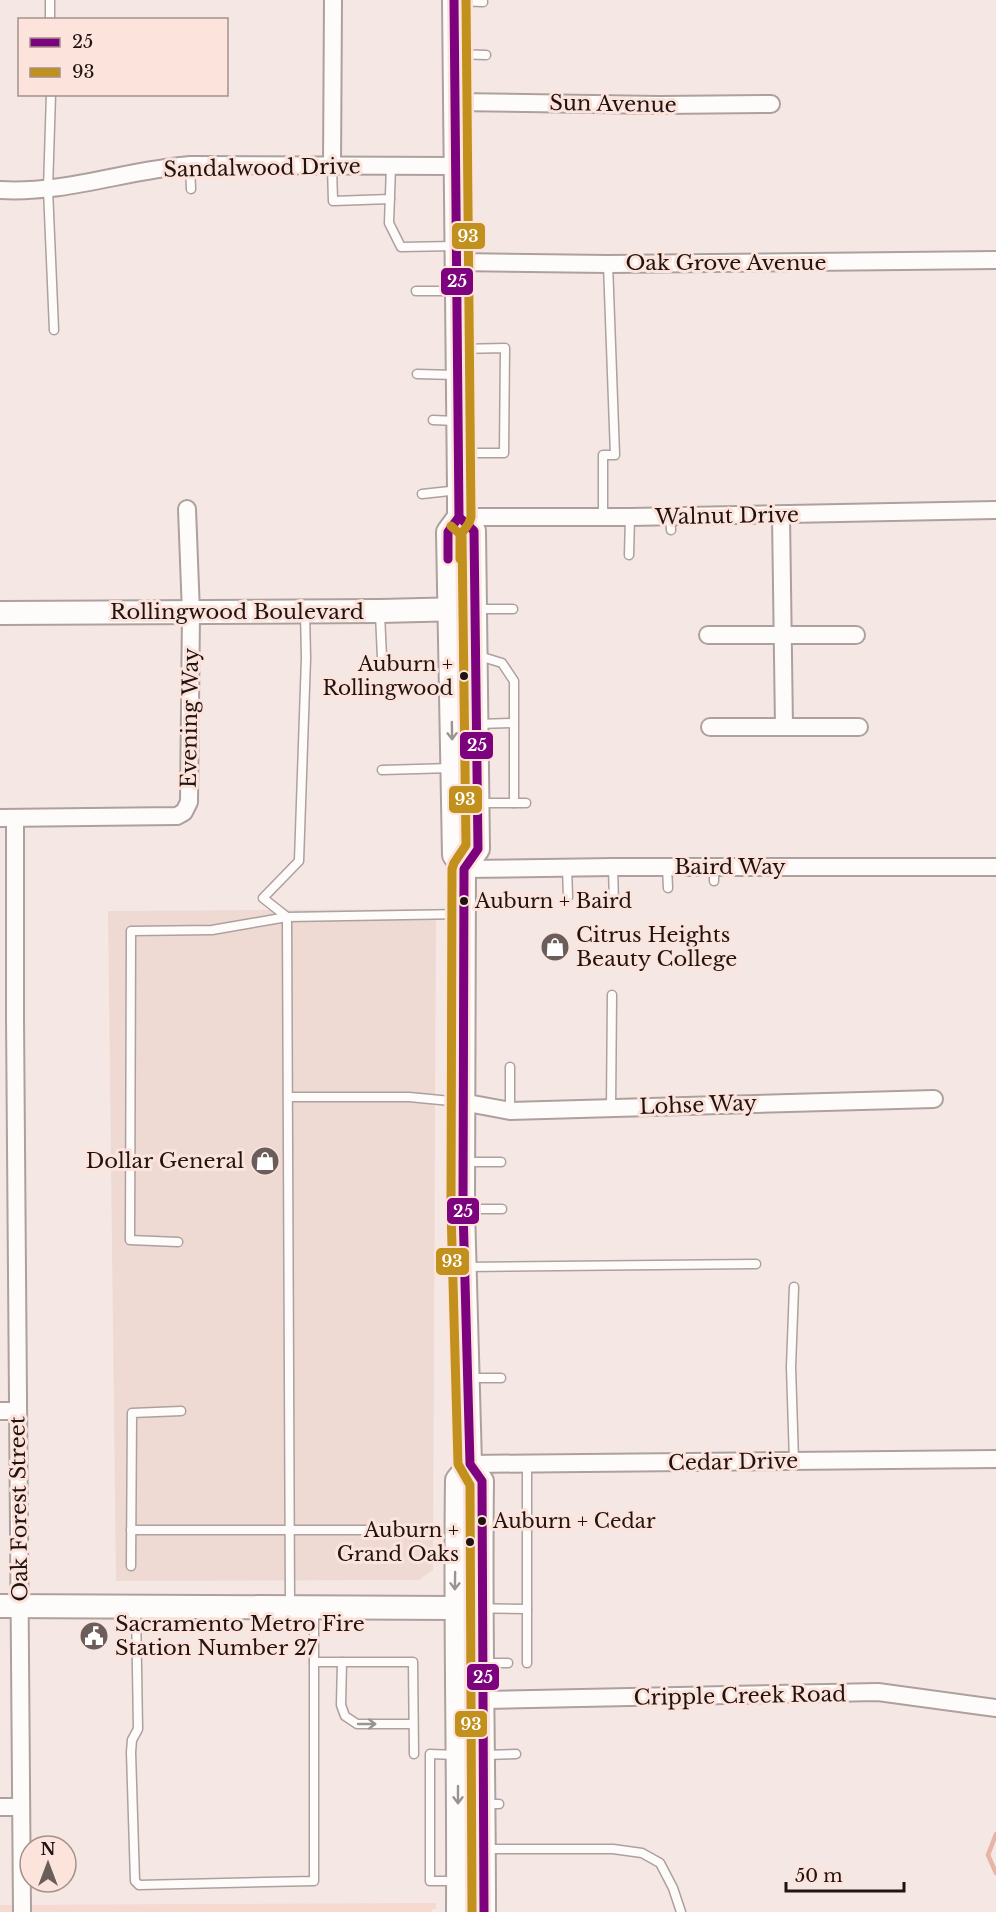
<svg xmlns="http://www.w3.org/2000/svg" width="996" height="1912" font-family="'Libre Baskerville',serif">
<rect width="100%" height="100%" fill="#f5e8e4"/>
<path fill="#eed9d3" d="M 436,909 L 433,1570 L 419,1580 L 116,1581 L 108,911 Z"/>
<path fill="#f6d9d1" d="M 436,1903 L 436,1909 L 432,1909 L 432,1912 L 0,1912 L 0,1905 Z"/>
<g fill="none" stroke-linecap="round" stroke-linejoin="round">
<path stroke="#e8b4a5" stroke-width="4.5" d="M 996,1834 L 988,1855 L 996,1873"/>
<g stroke="#ada09d" stroke-width="11">
<g id="lane">
<path d="M 50,0 L 50,20"/>
<path d="M 454,1 L 483,2"/>
<path d="M 455,54 L 486,55"/>
<path d="M 51,94 L 48,189 L 54,330"/>
<path d="M 190,165 L 191,189"/>
<path d="M 391,166 L 389,223 L 401,247 L 455,246"/>
<path d="M 332,167 L 333,201 L 390,199"/>
<path d="M 416,291 L 455,291"/>
<path d="M 459,349 L 505,348 L 504,453 L 461,453"/>
<path d="M 417,374 L 456,375"/>
<path d="M 433,420 L 456,421"/>
<path d="M 422,494 L 459,490"/>
<path d="M 603,517 L 603,455 L 615,455 L 608,264"/>
<path d="M 670,517 L 671,530"/>
<path d="M 629,555 L 630,517"/>
<path d="M 477,609 L 513,609"/>
<path d="M 380,614 L 382,658"/>
<path d="M 476,655 L 502,663 L 514,681 L 514,803"/>
<path d="M 478,724 L 513,723"/>
<path d="M 382,770 L 452,768"/>
<path d="M 478,803 L 526,803"/>
<path d="M 613,867 L 614,903"/>
<path d="M 667,867 L 668,888"/>
<path d="M 714,867 L 714,881"/>
<path d="M 567,868 L 568,897"/>
<path d="M 510,1067 L 510,1111"/>
<path d="M 288,1097 L 409,1097 L 461,1102"/>
<path d="M 611,1108 L 612,995"/>
<path d="M 465,1162 L 501,1162"/>
<path d="M 464,1209 L 502,1209"/>
<path d="M 178,1242 L 130,1240 L 131,931 L 212,930 L 287,917 L 263,898 L 299,861 L 306,658 L 305,612"/>
<path d="M 465,1267 L 756,1264"/>
<path d="M 468,1378 L 501,1378"/>
<path d="M 794,1461 L 791,1367 L 794,1287"/>
<path d="M 527,1464 L 527,1663"/>
<path d="M 131,1530 L 409,1530"/>
<path d="M 131,1566 L 132,1413 L 181,1411"/>
<path d="M 290,1607 L 287,917 L 463,914"/>
<path d="M 136,1608 L 138,1729 L 132,1740 L 131,1752 L 135,1881 L 139,1885 L 314,1881 L 314,1608"/>
<path d="M 458,1608 L 527,1609"/>
<path d="M 314,1662 L 413,1662 L 414,1754"/>
<path d="M 342,1662 L 341,1705 L 345,1716 L 357,1724 L 413,1724"/>
<path d="M 483,1663 L 508,1663"/>
<path d="M 457,1755 L 430,1754 L 430,1881 L 458,1881"/>
<path d="M 483,1755 L 516,1754"/>
<path d="M 484,1804 L 499,1804"/>
<path d="M 484,1849 L 613,1849 L 642,1853 L 660,1863 L 673,1888 L 681,1912"/>
</g>
</g>
<g stroke="#ada09d" stroke-width="20">
<g id="street">
<path d="M 455,102 L 660,105 L 771,104"/>
<path d="M 332,167 L 333,0"/>
<path d="M 0,190 C 65,194 126,170 190,165 L 455,166"/>
<path d="M 455,262 L 608,264 L 996,260"/>
<path d="M 781,515 L 784,727"/>
<path d="M 459,517 L 630,517 L 996,510"/>
<path d="M 708,635 L 856,635"/>
<path d="M 710,727 L 859,727"/>
<path d="M 0,818 L 177,816 L 184,812 L 189,802 L 191,613 L 187,509"/>
<path d="M 15,818 L 15,1017 L 22,1912"/>
<path d="M 464,869 L 613,867 L 996,867"/>
<path d="M 462,1102 L 510,1111 L 934,1099"/>
<path d="M 0,1411 L 18,1411"/>
<path d="M 470,1464 L 996,1459"/>
<path d="M 484,1700 L 878,1692 L 996,1708"/>
<path d="M 0,1807 L 20,1807"/>
</g>
</g>
<g stroke="#ada09d" stroke-width="26">
<g id="secondary">
<path d="M 454,0 L 459,490 L 459,517 L 448,532 L 454,855 L 464,869"/>
<path d="M 459,517 L 474,531 L 478,849 L 464,869 L 463,1209 L 470,1464 L 482,1481 C 480,1625 484,1768 484,1912"/>
<path d="M 0,613 L 380,611 L 463,609"/>
<path d="M 0,1606 L 455,1608"/>
<path d="M 458,1912 C 459,1768 455,1624 457,1480 L 470,1464"/>
</g>
</g>
<use href="#lane" stroke="#fefcfb" stroke-width="8"/>
<use href="#street" stroke="#fefcfb" stroke-width="16"/>
<use href="#secondary" stroke="#fefcfb" stroke-width="22"/>
<g stroke="#fce4dd" stroke-width="14">
<g id="bus-1">
<path d="M 459,517 L 474,531 L 478,849 L 464,869 L 463,1209 L 470,1464 L 482,1481 L 484,1912"/>
<path d="M 448,559 L 448,532 L 459,517 L 454,0"/>
</g>
</g>
<g stroke="#fce4dd" stroke-width="14">
<g id="bus-2">
<path d="M 451,526 L 462,536 L 466,845 L 454,863 L 452,869 L 451,1209 L 458,1464 L 470,1485 L 472,1912"/>
<path d="M 460,559 L 460,536 L 469,523 L 471,517 L 466,0"/>
</g>
</g>
<use href="#bus-1" stroke="#7c027e" stroke-width="9"/>
<use href="#bus-2" stroke="#c2901d" stroke-width="9"/>
</g>
<defs><path id="oneway-shaft" d="M-6 0H5M1.5-3L5.5 0L1.5 3" fill="none" stroke-width="1.6" stroke-linecap="round" stroke-linejoin="round" transform="scale(1.5)"/></defs>
<g stroke="#9a9391">
<use href="#oneway-shaft" transform="translate(452 731) rotate(89)"/>
<use href="#oneway-shaft" transform="translate(455 1581) rotate(91)"/>
<use href="#oneway-shaft" transform="translate(367 1724)"/>
<use href="#oneway-shaft" transform="translate(458 1795) rotate(90)"/>
</g>
<defs>
<g id="shop-disc" transform="scale(1.5)"><circle r="9.5" fill="#6b5e5a" stroke="#fce4dd"/><path d="M-5-2.5h2.3a2.7 3.5 0 0 1 5.4 0H5L5.5 6h-11ZM-1.5-2.5h3a1.5 2.3 0 0 0-3 0Z" fill="#fff"/></g>
<g id="civic-disc" transform="scale(1.5)"><circle r="9.5" fill="#6b5e5a" stroke="#fce4dd"/><path d="M-.6-6.5H3V-4.5H.6V-3L4-1V1h2V6H-6V1h2V-1L-.6-3ZM-1.2 2.5V6h2.4V2.5Z" fill="#fff"/></g>
</defs>
<g fill-rule="evenodd">
<use href="#shop-disc" x="555" y="947"/>
<use href="#shop-disc" x="265" y="1161"/>
<use href="#civic-disc" x="94" y="1636"/>
</g>
<g fill="#201310" stroke="#fce4dd" stroke-width="2">
<circle cx="464" cy="676" r="5"/>
<circle cx="464" cy="901" r="5"/>
<circle cx="482" cy="1521" r="5"/>
<circle cx="470" cy="1542" r="5"/>
</g>
<g text-anchor="middle" dominant-baseline="central" stroke-width="6" stroke-linejoin="round" paint-order="stroke">
<g font-size="20" fill="#201310" stroke="#fce4dd" text-anchor="end">
<text x="453" y="664">Auburn +<tspan x="453" dy="24">Rollingwood</tspan></text>
<text x="475" y="901" text-anchor="start">Auburn + Baird</text>
<text x="493" y="1521" text-anchor="start">Auburn + Cedar</text>
<text x="459" y="1530">Auburn +<tspan x="459" dy="24">Grand Oaks</tspan></text>
</g>
<g font-size="21" fill="#201310" stroke="#fce4dd">
<text transform="translate(613 104) rotate(1)">Sun Avenue</text>
<text transform="translate(262 168) rotate(-1)">Sandalwood Drive</text>
<text x="726" y="263">Oak Grove Avenue</text>
<text transform="translate(727 516) rotate(-1)">Walnut Drive</text>
<text x="237" y="612">Rollingwood Boulevard</text>
<text transform="translate(190 718) rotate(-89)">Evening Way</text>
<text x="730" y="867">Baird Way</text>
<text transform="translate(698 1105) rotate(-2)">Lohse Way</text>
<text transform="translate(733 1462) rotate(-1)">Cedar Drive</text>
<text transform="translate(19 1509) rotate(-91)">Oak Forest Street</text>
<text transform="translate(740 1696) rotate(-1)">Cripple Creek Road</text>
</g>
<g font-size="21" fill="#201310" stroke="#fce4dd" text-anchor="start">
<text x="576" y="935">Citrus Heights<tspan x="576" dy="24">Beauty College</tspan></text>
<text x="244" y="1161" text-anchor="end">Dollar General</text>
<text x="115" y="1624">Sacramento Metro Fire<tspan x="115" dy="24">Station Number 27</tspan></text>
</g>
</g>
<g stroke="#fce4dd" stroke-width="2">
<rect x="451" y="222" width="35" height="28" rx="6" fill="#c2901d"/>
<rect x="440" y="267" width="34" height="29" rx="6" fill="#7c027e"/>
<rect x="459" y="731" width="35" height="29" rx="6" fill="#7c027e"/>
<rect x="448" y="785" width="35" height="29" rx="6" fill="#c2901d"/>
<rect x="446" y="1197" width="34" height="28" rx="6" fill="#7c027e"/>
<rect x="435" y="1247" width="35" height="29" rx="6" fill="#c2901d"/>
<rect x="466" y="1663" width="34" height="28" rx="6" fill="#7c027e"/>
<rect x="454" y="1710" width="34" height="28" rx="6" fill="#c2901d"/>
</g>
<g font-size="16" text-anchor="middle" font-weight="bold" fill="#fff">
<text x="468" y="242">93</text>
<text x="457" y="287">25</text>
<text x="477" y="751">25</text>
<text x="465" y="805">93</text>
<text x="463" y="1217">25</text>
<text x="452" y="1267">93</text>
<text x="483" y="1683">25</text>
<text x="471" y="1730">93</text>
</g>
<rect x="18" y="18" width="210" height="78" fill="#fce4dd" stroke="#a4908b" stroke-width="1.5"/>
<rect x="30" y="38" width="30" height="9" fill="#7c027e" stroke="#a4908b" stroke-width="1.5"/>
<text x="72" y="48" font-size="18" fill="#201310">25</text>
<rect x="30" y="68" width="30" height="9" fill="#c2901d" stroke="#a4908b" stroke-width="1.5"/>
<text x="72" y="78" font-size="18" fill="#201310">93</text>
<g transform="translate(48 1864)"><circle r="28" fill="#fce4dd" stroke="#a4908b" stroke-width="1.5"/>
<path d="M0-4.5L10 22L0 15L-10 22Z" fill="#6b5e5a"/>
<text y="-9" font-size="16" font-weight="bold" text-anchor="middle" fill="#201310">N</text>
</g>
<path d="M786 1882v9h118v-9" fill="none" stroke="#201310" stroke-width="3"/>
<text x="795" y="1882" font-size="18" fill="#201310" stroke="#fce4dd" stroke-width="4.5" paint-order="stroke">50 m</text>
</svg>
